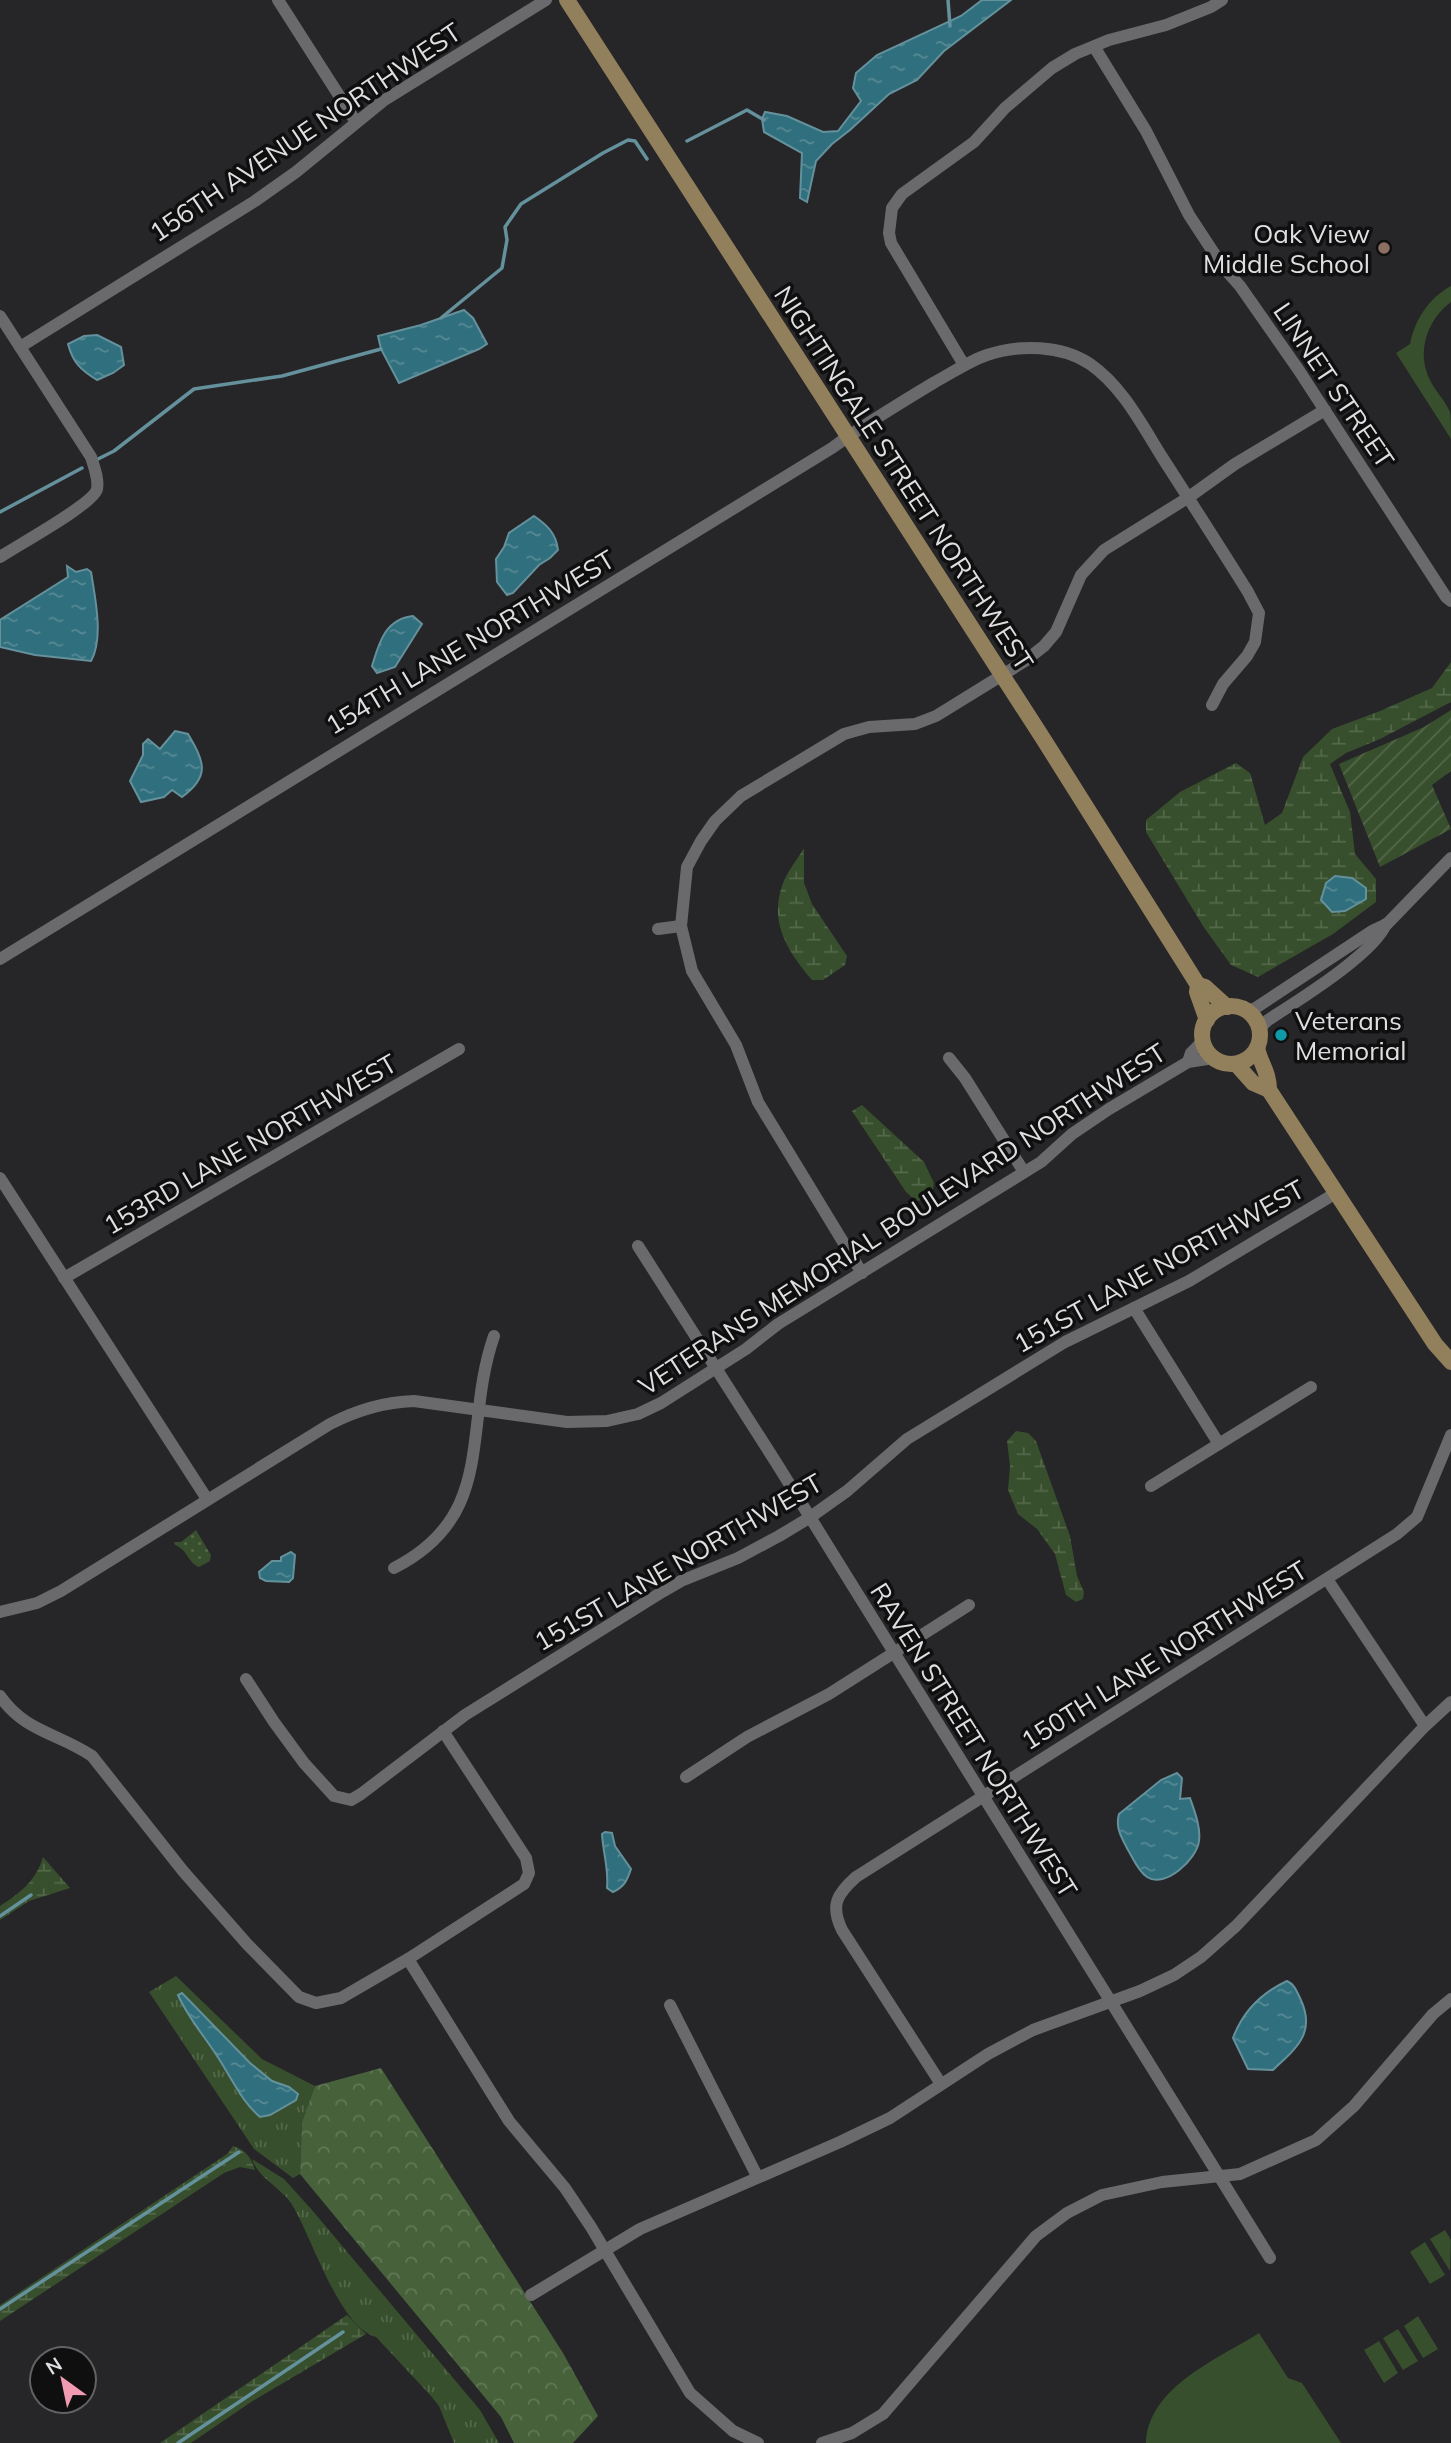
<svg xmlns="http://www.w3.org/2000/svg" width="1451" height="2443" font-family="Mulish,sans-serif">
<defs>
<pattern id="grass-tufts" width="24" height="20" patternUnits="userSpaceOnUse" patternTransform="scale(1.75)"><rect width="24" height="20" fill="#374f2c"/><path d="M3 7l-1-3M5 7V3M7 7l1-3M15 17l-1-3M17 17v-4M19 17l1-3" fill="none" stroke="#54684a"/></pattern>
<pattern id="forest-crowns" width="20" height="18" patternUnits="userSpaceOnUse" patternTransform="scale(1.75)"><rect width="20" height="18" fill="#47623b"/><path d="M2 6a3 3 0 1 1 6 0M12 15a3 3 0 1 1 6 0" fill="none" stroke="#617857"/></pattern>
<pattern id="wetland-marsh" width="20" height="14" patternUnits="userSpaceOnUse" patternTransform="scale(1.75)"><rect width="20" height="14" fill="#374f2c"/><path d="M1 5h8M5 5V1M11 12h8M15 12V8" fill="none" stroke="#54684a"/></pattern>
<pattern id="park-dots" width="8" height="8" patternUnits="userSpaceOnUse" patternTransform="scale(1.75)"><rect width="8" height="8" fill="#374f2c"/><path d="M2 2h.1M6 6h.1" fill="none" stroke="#54684a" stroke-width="1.8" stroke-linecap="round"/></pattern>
<pattern id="garden-furrows" width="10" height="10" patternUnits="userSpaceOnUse" patternTransform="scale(1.75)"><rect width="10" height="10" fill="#374f2c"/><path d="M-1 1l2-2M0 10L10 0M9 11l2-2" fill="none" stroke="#54684a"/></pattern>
<pattern id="water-ripples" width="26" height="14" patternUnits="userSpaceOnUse" patternTransform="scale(1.75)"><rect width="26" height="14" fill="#306f7d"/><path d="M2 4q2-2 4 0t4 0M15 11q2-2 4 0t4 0" fill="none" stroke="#578a95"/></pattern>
</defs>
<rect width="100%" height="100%" fill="#262528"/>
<g fill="url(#grass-tufts)">
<path d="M 176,1976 L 262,2059 L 315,2086 L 302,2122 L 300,2174 L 293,2178 L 254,2149 L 149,1992 Z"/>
<path d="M 252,2159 L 284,2179 L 312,2210 L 480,2410 L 499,2443 L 454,2443 L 439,2406 L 431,2396 L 376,2337 C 338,2326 312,2236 291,2203 C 279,2186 258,2178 252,2159 Z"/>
</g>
<path fill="url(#forest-crowns)" d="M 381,2068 L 563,2353 L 598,2416 L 573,2443 L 514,2443 L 501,2417 L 300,2174 L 302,2122 L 315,2086 Z"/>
<g fill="url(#wetland-marsh)">
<path d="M 1451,662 L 1451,702 L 1380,739 L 1346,753 L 1330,764 L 1350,812 L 1355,854 L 1376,879 L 1376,902 L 1333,934 L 1258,977 L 1231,965 L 1203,926 L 1146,832 L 1146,820 L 1180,792 L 1236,763 L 1250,773 L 1265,825 L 1282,813 L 1303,757 L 1332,729 L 1380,711 L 1432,688 Z"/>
<path d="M 804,848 L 804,883 L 812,904 L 847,956 L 845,965 L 823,980 L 812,980 C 789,953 769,924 782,886 C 786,873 797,860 804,848 Z"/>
<path d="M 862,1105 L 924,1162 L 934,1183 L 932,1196 L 924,1200 L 916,1201 L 906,1192 L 852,1111 Z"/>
<path d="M 1016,1431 L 1028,1433 L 1036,1441 L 1070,1536 L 1077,1576 L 1084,1592 L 1083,1599 L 1076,1602 L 1066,1595 L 1055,1554 L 1037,1529 L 1018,1514 L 1008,1490 L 1010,1466 L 1007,1441 Z"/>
<path d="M 43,1857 L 70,1888 L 29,1901 L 0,1920 L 0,1906 C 20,1893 36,1881 43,1857 Z"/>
<path d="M 233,2146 C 246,2150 251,2157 255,2170 L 240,2167 L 224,2173 L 0,2321 L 0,2305 L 227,2154 Z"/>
<path d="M 347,2315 L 366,2334 L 251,2402 L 191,2443 L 160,2443 Z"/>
</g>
<path fill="url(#park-dots)" d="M 196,1530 L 211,1555 L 210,1561 L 199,1567 C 188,1563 187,1549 175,1545 L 174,1542 L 181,1542 Z"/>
<path fill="url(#garden-furrows)" d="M 1451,710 L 1451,771 L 1432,785 L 1451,829 L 1380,867 L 1339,764 L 1424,727 Z"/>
<g fill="#374f2c">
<path d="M 1451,286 L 1451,302 C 1427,320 1416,352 1430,380 C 1435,391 1445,400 1450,412 C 1451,419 1451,431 1451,439 L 1396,353 L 1410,344 C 1415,319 1429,298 1451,286 Z"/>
<path d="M 1445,2230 L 1451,2240 L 1450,2271 L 1430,2239 Z"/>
<path d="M 1425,2242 L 1445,2275 L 1430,2284 L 1410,2252 Z"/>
<path d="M 1418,2316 L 1438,2349 L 1423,2358 L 1404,2326 Z"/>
<path d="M 1398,2329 L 1418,2361 L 1403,2370 L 1383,2338 Z"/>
<path d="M 1259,2333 L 1288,2378 L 1302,2383 L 1341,2443 L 1146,2443 C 1148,2387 1218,2359 1259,2333 Z"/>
<path d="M 1379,2341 L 1398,2373 L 1384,2383 L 1364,2350 Z"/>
</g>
<g fill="url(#water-ripples)" stroke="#64919b" stroke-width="2">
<path d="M 982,0 L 1011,0 L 944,51 L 917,80 L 889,94 L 850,130 L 832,144 L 816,161 L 807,202 L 800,198 L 802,153 L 764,132 L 762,119 L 765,112 L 787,116 L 823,132 L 838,131 L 861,101 L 853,88 L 856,73 L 877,55 L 961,16 Z"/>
<path d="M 464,310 L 473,318 L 487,344 L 479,349 L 399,383 L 381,349 L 378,336 L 421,325 Z"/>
<path d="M 97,335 L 121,347 L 124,365 L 113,373 L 97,380 C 81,370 73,363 68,344 L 84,336 Z"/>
<path d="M 534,516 C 547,525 556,533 558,550 L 550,558 L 539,565 L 513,593 L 507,595 L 497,582 L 496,559 L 504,547 L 509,533 Z"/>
<path d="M 67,566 L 76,572 L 87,569 L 91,572 C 95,597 104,638 91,661 L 35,655 L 0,647 L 0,620 L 68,577 Z"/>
<path d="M 413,616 L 422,624 L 395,667 L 377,673 L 372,666 C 379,643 385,619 413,616 Z"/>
<path d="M 175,731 L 188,734 C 204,761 211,776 182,797 L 172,790 L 164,797 L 141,802 L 130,781 L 143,755 L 143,744 L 148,739 L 160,749 Z"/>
<path d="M 1335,876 L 1352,878 L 1366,888 L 1366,899 L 1345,911 L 1332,912 L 1321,900 L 1326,883 Z"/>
<path d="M 291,1552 L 295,1555 L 293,1578 L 289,1582 L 266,1581 L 260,1578 L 259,1572 L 272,1561 L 281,1561 L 281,1557 Z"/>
<path d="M 1177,1773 L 1182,1778 L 1180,1799 L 1190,1798 C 1194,1810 1201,1827 1199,1841 C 1197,1859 1165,1889 1147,1877 C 1138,1871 1133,1858 1128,1850 C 1122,1838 1115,1828 1119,1814 L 1161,1780 Z"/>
<path d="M 605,1832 L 612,1833 L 615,1846 L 631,1869 C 627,1881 624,1887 613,1892 L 607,1888 C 609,1869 603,1853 602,1834 Z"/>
<path d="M 1287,1981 C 1295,1985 1296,1990 1300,1998 C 1317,2033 1296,2048 1273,2070 L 1248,2069 L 1233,2038 C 1243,2011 1261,1993 1287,1981 Z"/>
<path d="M 182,1993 L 250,2063 L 272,2081 L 289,2087 L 298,2094 L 296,2100 L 270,2115 L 260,2117 C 242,2102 232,2079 219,2059 C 206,2038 188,2018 178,1995 Z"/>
</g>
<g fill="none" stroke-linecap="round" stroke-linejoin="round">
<g stroke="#64919b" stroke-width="3.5">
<path d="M 948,0 L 950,26"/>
<path d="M 687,141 L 747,110 L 764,120"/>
<path d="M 441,318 L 502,268 L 507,240 L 505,227 L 521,204 L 603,153 L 628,140 L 635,141 L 647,159"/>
<path d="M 98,459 L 114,451 L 194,389 L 282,376 L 381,349"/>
<path d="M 0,512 L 82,468"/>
<path d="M 0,1916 L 31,1895"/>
<path d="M 0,2309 L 239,2152"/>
<path d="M 178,2443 L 343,2332"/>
</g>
<g stroke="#6a6a6d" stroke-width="12">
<path d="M 278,0 L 356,122"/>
<path d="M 1095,48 L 1146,131 L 1189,215 L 1223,267 L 1240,286 L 1298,369 L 1446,597 L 1451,601"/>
<path d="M 0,316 L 91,457 C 94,467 99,479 97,489 C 94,504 16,546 0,557"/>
<path d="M 20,347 L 255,201 L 296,172 L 383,101 L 546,0"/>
<path d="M 964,365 L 891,243 L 889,233 L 892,208 L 902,194 L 974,142 L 1005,108 L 1052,68 L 1075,54 L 1109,40 L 1166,25 L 1211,7 L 1222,0"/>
<path d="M 658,929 L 681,926"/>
<path d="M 0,959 L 832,448 C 865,424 900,403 935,382 C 952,373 969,361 987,355 C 1019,344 1062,345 1090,364 C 1122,386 1142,425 1162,457 C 1191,502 1220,547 1248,592 L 1259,613 L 1255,642 L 1247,656 L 1223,684 L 1212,705"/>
<path d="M 1245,1010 L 1254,1009 L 1372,931 L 1387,924 L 1451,858"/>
<path d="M 1260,1028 L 1268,1020 C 1297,1001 1374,954 1386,924"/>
<path d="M 949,1058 L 965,1078 L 1024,1172"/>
<path d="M 1188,1062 L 1191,1053 L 1203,1041"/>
<path d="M 0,1178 L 207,1499"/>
<path d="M 638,1246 L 777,1464 L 1270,2258"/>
<path d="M 862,1273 L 758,1102 L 736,1045 L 692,971 L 681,926 L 687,867 L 701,841 L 715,821 L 741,796 L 844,734 L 869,727 L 915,724 L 936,716 L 1025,661 L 1044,646 L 1056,632 L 1081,575 L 1104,550 L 1189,497 L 1235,464 L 1325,410"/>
<path d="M 64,1278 L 459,1049"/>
<path d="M 1134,1308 L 1219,1444"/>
<path d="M 1151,1486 L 1311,1387"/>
<path d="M 394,1568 C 498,1515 462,1428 494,1336"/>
<path d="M 1327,1579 L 1425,1726"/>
<path d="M 0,1612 L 37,1603 L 61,1591 L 330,1424 C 357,1410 384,1402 414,1401 L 567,1422 L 607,1421 L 638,1414 L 661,1403 L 746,1349 L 778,1324 L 1041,1162 L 1072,1134 L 1109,1109 L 1188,1062 L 1214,1058"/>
<path d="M 246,1679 L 274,1722 L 304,1763 L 334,1796 L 351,1800 L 361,1794 L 465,1715 L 662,1592 L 681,1581 L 738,1558 L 779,1536 L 809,1518 L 847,1491 L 907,1439 L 1065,1342 L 1189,1281 L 1336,1193"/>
<path d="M 0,1696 C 25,1732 58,1733 92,1756 L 183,1871 L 247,1944 L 299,1997 L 316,2003 L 341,1998 L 408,1959 L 524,1884 L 529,1873 L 526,1858 L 443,1731"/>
<path d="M 686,1777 L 747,1737 L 829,1694 L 969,1605"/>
<path d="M 408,1959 L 509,2121 L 565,2188 L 591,2227 L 690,2393 L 733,2431 L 758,2443"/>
<path d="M 670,2005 L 757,2176"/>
<path d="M 941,2084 L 842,1930 C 830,1905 837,1894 856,1877 L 1397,1534 L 1417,1517 L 1451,1435"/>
<path d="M 531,2295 L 640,2229 L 840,2142 L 890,2118 L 988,2054 L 1033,2030 L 1140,1991 L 1174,1975 L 1201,1957 L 1236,1926 L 1425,1726 L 1451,1702"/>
<path d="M 822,2443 L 852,2433 L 883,2414 L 1036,2236 L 1067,2213 L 1102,2195 L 1162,2182 L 1240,2174 L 1316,2140 L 1354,2106 L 1433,2014 L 1451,1999"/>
</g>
<g stroke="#927f5b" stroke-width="16">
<path d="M 567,0 L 1044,740 L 1198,985 L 1197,992 L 1207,1020"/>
<path d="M 1198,985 L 1205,987 L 1227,1007"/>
<circle cx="1231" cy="1035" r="29"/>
<path d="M 1257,1048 C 1261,1065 1269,1072 1269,1090"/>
<path d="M 1236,1064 L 1253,1083 L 1269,1090 L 1435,1344 L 1451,1362"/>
</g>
</g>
<circle fill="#8d6e63" stroke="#0f0f10" stroke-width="2.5" cx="1384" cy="248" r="7"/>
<circle fill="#0f9aa8" stroke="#0f0f10" stroke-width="2.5" cx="1281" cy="1035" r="7"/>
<g text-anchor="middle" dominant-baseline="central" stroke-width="7" stroke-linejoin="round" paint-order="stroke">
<g font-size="26" fill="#dfdfe1" stroke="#0f0f10">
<text transform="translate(305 132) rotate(-34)">156TH AVENUE NORTHWEST</text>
<text transform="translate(1334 385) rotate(56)">LINNET STREET</text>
<text transform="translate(904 478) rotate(57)">NIGHTINGALE STREET NORTHWEST</text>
<text transform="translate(470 642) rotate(-31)">154TH LANE NORTHWEST</text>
<text transform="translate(250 1144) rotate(-30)">153RD LANE NORTHWEST</text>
<text transform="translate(902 1219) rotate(-33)">VETERANS MEMORIAL BOULEVARD NORTHWEST</text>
<text transform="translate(1159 1266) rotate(-29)">151ST LANE NORTHWEST</text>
<text transform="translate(678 1562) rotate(-30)">151ST LANE NORTHWEST</text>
<text transform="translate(1164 1655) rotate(-32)">150TH LANE NORTHWEST</text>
<text transform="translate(974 1740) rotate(58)">RAVEN STREET NORTHWEST</text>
</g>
<g font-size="26" fill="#dfdfe1" stroke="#0f0f10" text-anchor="end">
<text x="1370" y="233">Oak View<tspan x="1370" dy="30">Middle School</tspan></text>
<text x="1295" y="1020" text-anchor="start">Veterans<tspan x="1295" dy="30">Memorial</tspan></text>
</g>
</g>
<g transform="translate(63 2380) rotate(327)"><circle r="33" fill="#0f0f10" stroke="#626264" stroke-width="2"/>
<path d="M0-5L12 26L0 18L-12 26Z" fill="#f19ab2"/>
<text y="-10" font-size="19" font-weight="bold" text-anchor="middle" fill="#dfdfe1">N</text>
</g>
</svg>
